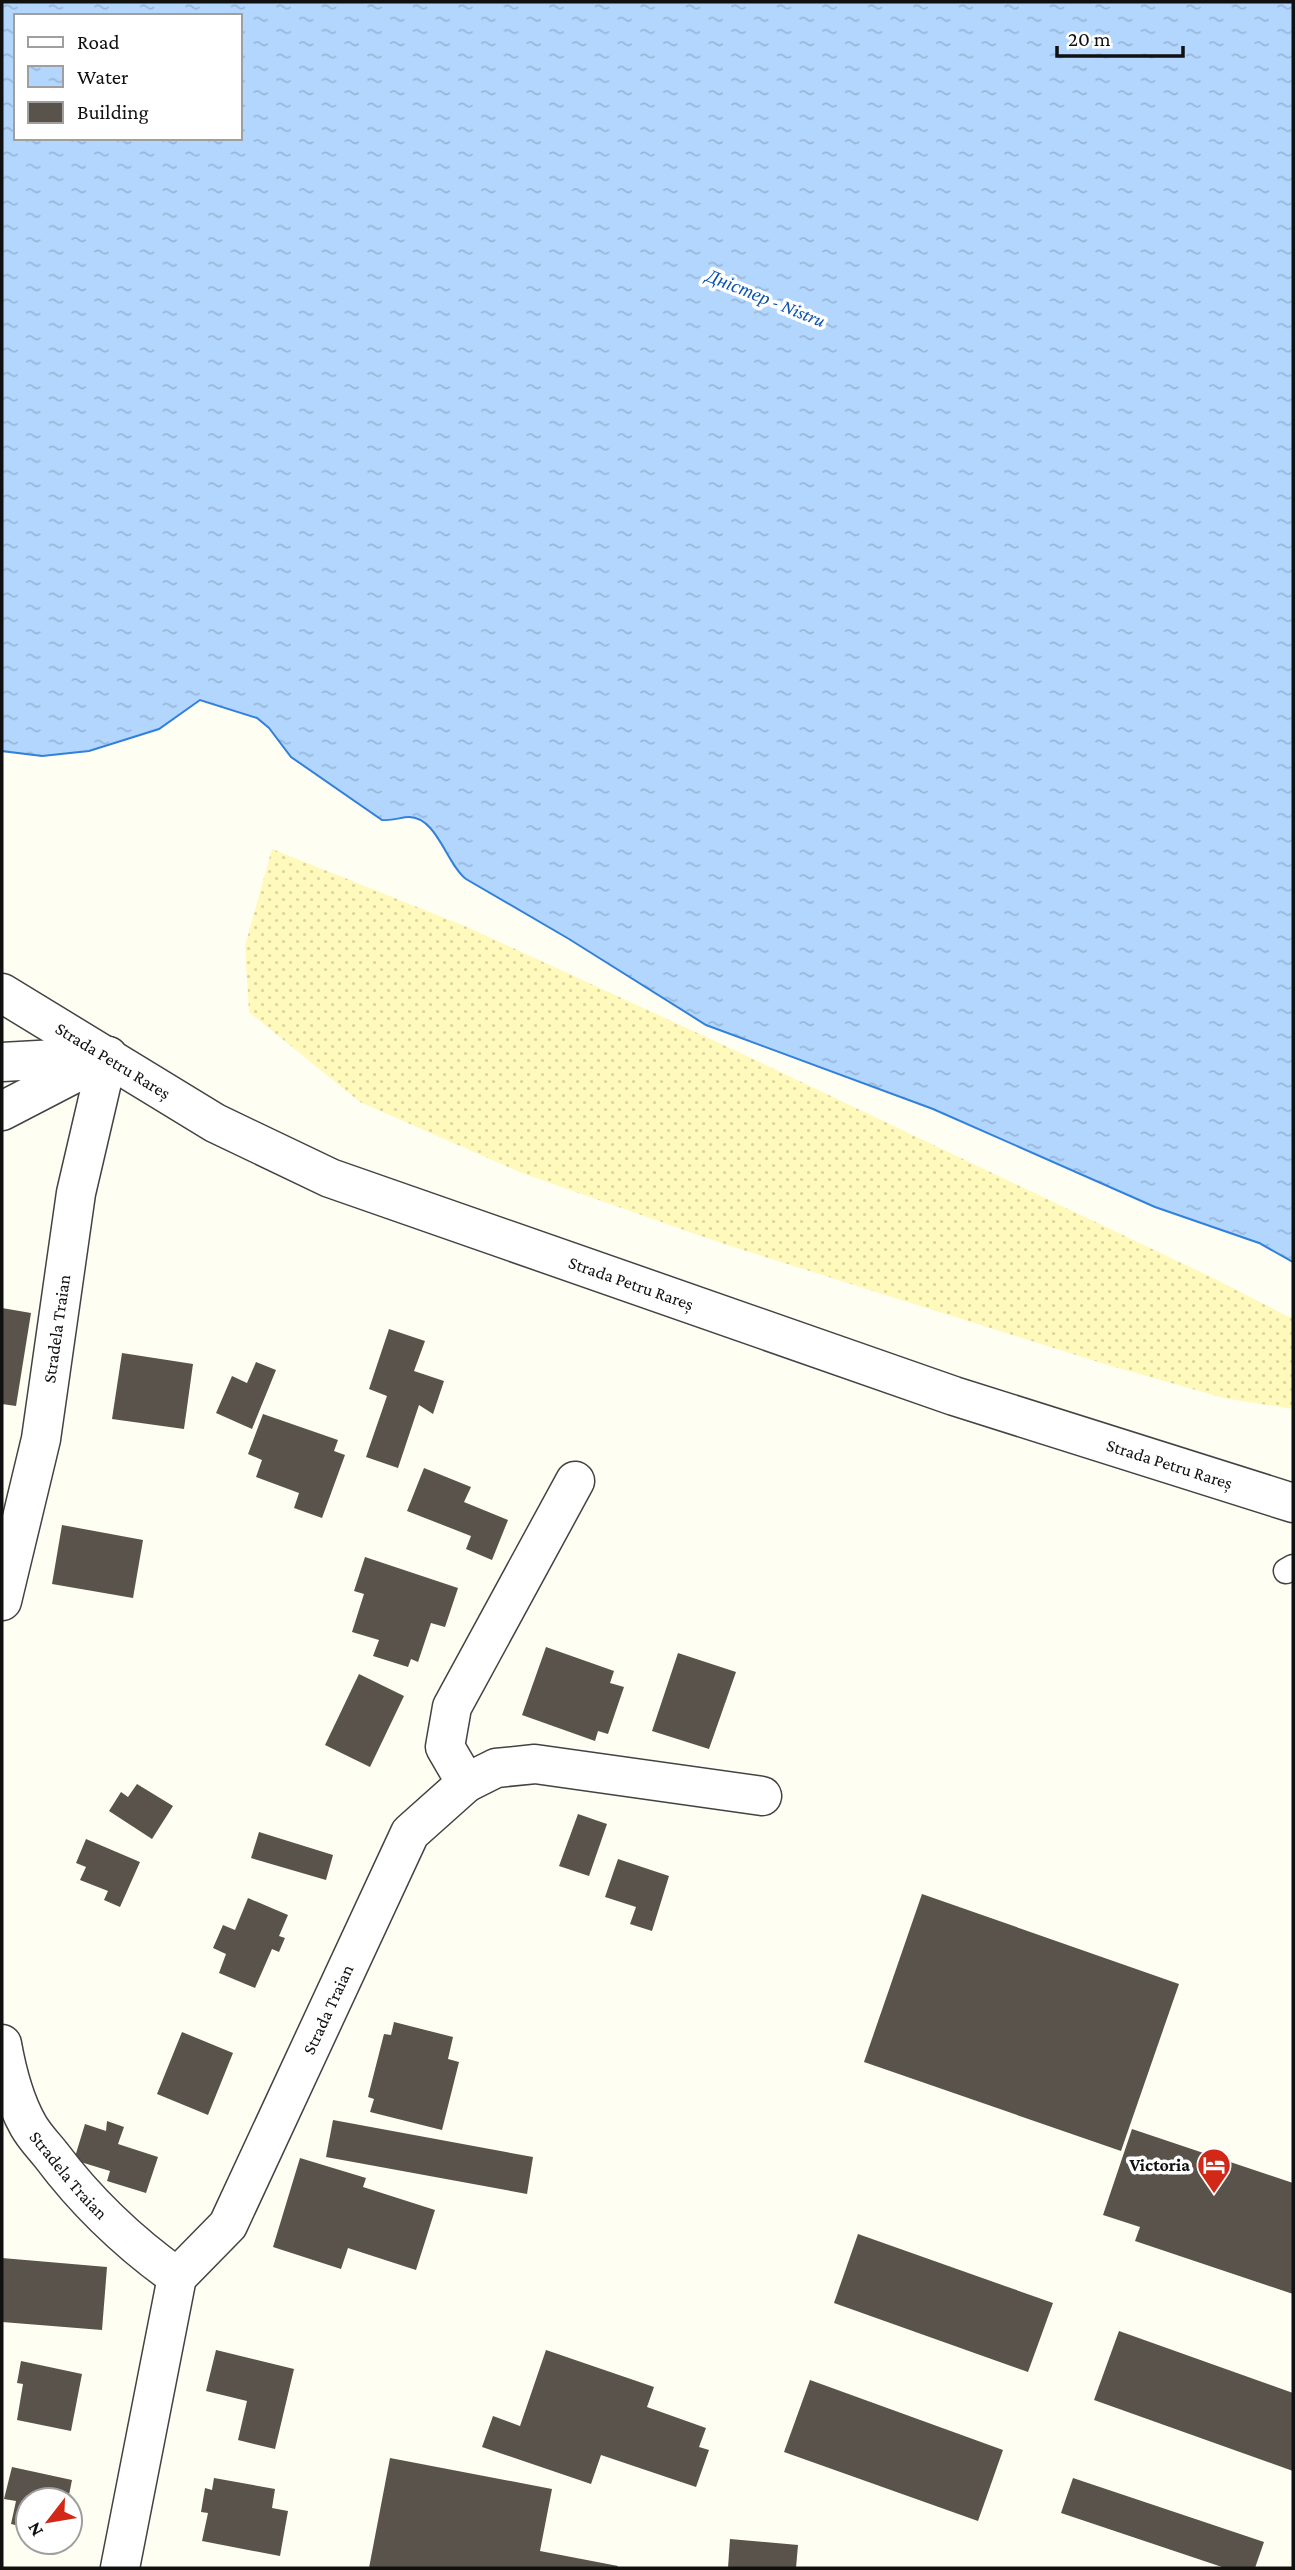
<svg xmlns="http://www.w3.org/2000/svg" width="1295" height="2570" font-family="'Crimson Pro',serif">
<defs>
<pattern id="sand-dots" width="8" height="8" patternUnits="userSpaceOnUse" patternTransform="scale(1.75)"><rect width="8" height="8" fill="#fff9bb"/><path d="M2 2h.1M6 6h.1" fill="none" stroke="#dad4a0" stroke-width="1.8" stroke-linecap="round"/></pattern>
<pattern id="water-ripples" width="26" height="14" patternUnits="userSpaceOnUse" patternTransform="scale(1.75)"><rect width="26" height="14" fill="#b2d6fd"/><path d="M2 4q2-2 4 0t4 0M15 11q2-2 4 0t4 0" fill="none" stroke="#98b7d8"/></pattern>
</defs>
<rect width="100%" height="100%" fill="#fffef3"/>
<path fill="url(#sand-dots)" d="M 272,849 L 467,927 L 730,1048 L 1215,1279 L 1293,1319 L 1293,1409 L 1224,1398 L 1108,1365 L 724,1244 L 522,1173 L 360,1102 L 249,1012 L 245,946 Z"/>
<path fill="url(#water-ripples)" stroke="#3080dc" stroke-width="2" fill-rule="evenodd" d="M 2,2 L 1293,2 L 1293,1262 L 1259,1243 L 1155,1207 L 933,1109 L 706,1025 L 569,939 L 466,879 C 447,865 437,817 409,817 C 401,817 394,821 382,820 L 291,757 L 269,728 L 257,718 L 200,700 L 159,729 L 89,751 L 42,756 L 2,751 ZM 16,16 L 240,16 L 240,138 L 16,138 Z"/>
<g fill="#5a534b">
<path d="M 2,1308 L 31,1313 L 16,1406 L 2,1404 Z"/>
<path d="M 389,1329 L 425,1341 L 414,1371 L 444,1381 L 433,1414 L 419,1405 L 398,1468 L 366,1457 L 387,1396 L 369,1389 Z"/>
<path d="M 122,1353 L 193,1364 L 184,1429 L 112,1419 Z"/>
<path d="M 256,1362 L 276,1370 L 252,1429 L 216,1413 L 232,1376 L 247,1383 Z"/>
<path d="M 263,1414 L 338,1440 L 334,1451 L 345,1455 L 322,1518 L 294,1508 L 299,1493 L 256,1477 L 262,1460 L 248,1454 Z"/>
<path d="M 424,1468 L 471,1487 L 464,1502 L 508,1520 L 492,1560 L 466,1549 L 471,1536 L 407,1511 Z"/>
<path d="M 62,1525 L 143,1540 L 133,1598 L 52,1584 Z"/>
<path d="M 365,1557 L 458,1588 L 445,1627 L 431,1623 L 418,1662 L 411,1659 L 408,1667 L 373,1656 L 379,1640 L 352,1632 L 364,1594 L 354,1591 Z"/>
<path d="M 546,1647 L 614,1671 L 610,1683 L 624,1687 L 608,1734 L 598,1731 L 595,1741 L 522,1715 Z"/>
<path d="M 678,1653 L 736,1672 L 709,1749 L 652,1731 Z"/>
<path d="M 359,1674 L 404,1696 L 370,1767 L 325,1745 Z"/>
<path d="M 137,1784 L 173,1806 L 152,1839 L 109,1811 L 121,1792 L 128,1797 Z"/>
<path d="M 578,1814 L 607,1824 L 589,1876 L 559,1866 Z"/>
<path d="M 259,1832 L 333,1855 L 326,1880 L 251,1858 Z"/>
<path d="M 86,1839 L 140,1862 L 120,1907 L 104,1900 L 108,1891 L 80,1880 L 86,1867 L 76,1863 Z"/>
<path d="M 618,1859 L 669,1876 L 652,1931 L 630,1924 L 636,1907 L 605,1897 Z"/>
<path d="M 922,1894 L 1179,1984 L 1121,2151 L 864,2062 Z"/>
<path d="M 248,1898 L 288,1915 L 279,1936 L 285,1938 L 279,1952 L 272,1949 L 255,1988 L 219,1973 L 226,1954 L 213,1948 L 223,1925 L 235,1930 Z"/>
<path d="M 394,2022 L 453,2037 L 448,2059 L 459,2062 L 442,2130 L 370,2112 L 374,2099 L 368,2097 L 384,2034 L 391,2035 Z"/>
<path d="M 182,2032 L 233,2053 L 208,2115 L 157,2094 Z"/>
<path d="M 333,2120 L 533,2157 L 527,2194 L 326,2157 Z"/>
<path d="M 107,2121 L 124,2127 L 118,2144 L 158,2157 L 146,2193 L 107,2181 L 110,2171 L 74,2160 L 85,2124 L 106,2131 Z"/>
<path d="M 1132,2129 L 1293,2183 L 1293,2294 L 1135,2241 L 1140,2227 L 1103,2215 Z"/>
<path d="M 300,2158 L 366,2178 L 363,2187 L 435,2210 L 416,2270 L 348,2248 L 341,2269 L 273,2247 Z"/>
<path d="M 858,2234 L 1053,2303 L 1028,2372 L 834,2303 Z"/>
<path d="M 2,2258 L 107,2267 L 102,2330 L 2,2322 Z"/>
<path d="M 1119,2331 L 1293,2393 L 1293,2471 L 1094,2400 Z"/>
<path d="M 216,2350 L 294,2369 L 275,2449 L 238,2440 L 247,2401 L 206,2391 Z"/>
<path d="M 546,2350 L 654,2387 L 647,2407 L 706,2428 L 699,2447 L 709,2450 L 696,2487 L 601,2455 L 591,2484 L 482,2447 L 493,2416 L 520,2426 Z"/>
<path d="M 21,2361 L 82,2374 L 71,2431 L 17,2420 L 23,2384 L 17,2383 Z"/>
<path d="M 810,2380 L 1003,2450 L 978,2521 L 784,2452 Z"/>
<path d="M 390,2458 L 552,2489 L 540,2551 L 618,2566 L 617,2568 L 369,2568 Z"/>
<path d="M 12,2467 L 72,2480 L 68,2500 L 28,2500 L 28,2528 L 11,2524 L 16,2501 L 4,2499 Z"/>
<path d="M 214,2478 L 275,2489 L 272,2508 L 288,2511 L 280,2556 L 202,2541 L 208,2513 L 201,2512 L 205,2488 L 212,2490 Z"/>
<path d="M 1073,2478 L 1264,2542 L 1255,2568 L 1225,2568 L 1061,2513 Z"/>
<path d="M 730,2539 L 798,2545 L 796,2568 L 728,2568 Z"/>
</g>
<g fill="none" stroke-linecap="round" stroke-linejoin="round">
<g stroke="#434343" stroke-width="27">
<path id="service" d="M 1286,1571 L 1293,1567"/>
</g>
<g stroke="#434343" stroke-width="41">
<g id="minor">
<path id="s1" d="M 2,993 L 215,1123 L 330,1178 L 954,1396 L 1293,1503"/>
<path d="M 2,1062 L 92,1057"/>
<path d="M 2,1111 L 108,1056"/>
<path id="s2" d="M 2,1601 L 41,1439 L 76,1193 L 108,1056"/>
<path d="M 466,1783 L 496,1768 L 535,1764 L 762,1796"/>
<path id="s3" d="M 2,2044 C 7,2072 14,2100 28,2125 C 34,2136 43,2145 51,2155 C 87,2203 128,2242 177,2277"/>
<path id="s4" d="M 120,2568 L 177,2277 L 228,2225 L 410,1833 L 466,1783 L 445,1747 L 452,1707 L 575,1481"/>
</g>
</g>
<use href="#service" stroke="#fff" stroke-width="24"/>
<use href="#minor" stroke="#fff" stroke-width="38"/>
</g>
<defs>
<g id="hotel-pin" transform="scale(1.75)"><path d="M0 17L-7.5 6A9.5 9.5 0 1 1 7.5 6Z" fill="#d12817" stroke="#fff"/><path d="M-6-4.5h1.5V1H6V5H4.5V3h-9V5H-6ZM-4 0a1.8 1.8 0 1 1 3.6 0ZM.5 0V-2.5h3Q6-2.5 6 0Z" fill="#fff"/></g>
</defs>
<g fill-rule="evenodd">
<use href="#hotel-pin" x="1214" y="2165"/>
</g>
<g text-anchor="middle" dominant-baseline="central" stroke-width="7" stroke-linejoin="round" paint-order="stroke">
<g font-size="18" fill="#101010" stroke="#fff">
<text stroke="none"><textPath href="#s1" startOffset="130">Strada Petru Rareș</textPath></text>
<text stroke="none"><textPath href="#s1" startOffset="696">Strada Petru Rareș</textPath></text>
<text stroke="none"><textPath href="#s2" startOffset="278">Stradela Traian</textPath></text>
<text stroke="none"><textPath href="#s1" startOffset="1264">Strada Petru Rareș</textPath></text>
<text stroke="none"><textPath href="#s4" startOffset="607">Strada Traian</textPath></text>
<text stroke="none"><textPath href="#s3" startOffset="150">Stradela Traian</textPath></text>
</g>
<g font-size="18" font-weight="bold" fill="#101010" stroke="#fff" text-anchor="end">
<text x="1190" y="2165">Victoria</text>
</g>
<g font-size="19" font-style="italic" fill="#0a51b2" stroke="#fff">
<text transform="translate(766 298) rotate(22)">Дністер - Nistru</text>
</g>
</g>
<rect width="1295" height="2570" fill="none" stroke="#101010" stroke-width="7"/>
<rect x="14" y="14" width="228" height="126" fill="#ffffff" stroke="#9f9f9f" stroke-width="2"/>
<rect x="28" y="37" width="35" height="10" fill="#ffffff" stroke="#9f9f9f" stroke-width="2"/>
<text x="77" y="49" font-size="21" fill="#101010">Road</text>
<rect x="28" y="66" width="35" height="21" fill="url(#water-ripples)" stroke="#9f9f9f" stroke-width="2"/>
<text x="77" y="84" font-size="21" fill="#101010">Water</text>
<rect x="28" y="102" width="35" height="21" fill="#5a534b" stroke="#9f9f9f" stroke-width="2"/>
<text x="77" y="119" font-size="21" fill="#101010">Building</text>
<g transform="translate(49 2521) rotate(239)"><circle r="33" fill="#ffffff" stroke="#9f9f9f" stroke-width="2"/>
<path d="M0-5L12 26L0 18L-12 26Z" fill="#d12817"/>
<text y="-10" font-size="19" font-weight="bold" text-anchor="middle" fill="#101010">N</text>
</g>
<path d="M1057 46v10h126v-10" fill="none" stroke="#101010" stroke-width="3.5"/>
<text x="1068" y="46" font-size="21" fill="#101010" stroke="#ffffff" stroke-width="5" paint-order="stroke">20 m</text>
</svg>
